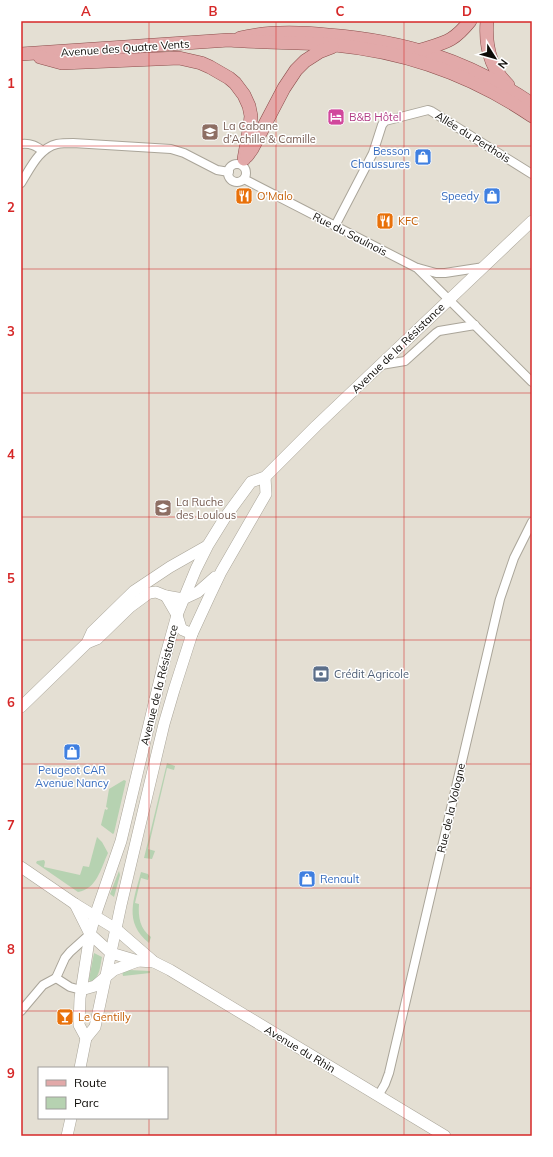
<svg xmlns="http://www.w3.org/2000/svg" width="553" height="1157" font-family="Mulish,sans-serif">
<rect width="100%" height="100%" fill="#e4dfd3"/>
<g fill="#b6d2b1">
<path d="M 167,763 L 175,766 L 174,770 L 167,768 L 148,849 L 155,851 L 152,859 L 144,858 Z"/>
<path d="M 124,780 L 126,781 L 114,833 L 113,834 L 101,825 L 105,809 L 107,810 L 108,808 L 106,807 L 109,789 Z"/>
<path d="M 97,837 L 102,842 L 108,853 C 101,868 97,889 78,892 L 36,863 L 37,861 L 44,860 L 45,862 L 44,867 L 80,875 L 83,866 L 89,867 Z"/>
<path d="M 119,871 L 120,875 L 114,897 L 110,894 Z"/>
<path d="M 141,872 L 148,874 L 149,876 L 148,880 L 141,878 L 135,903 L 139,904 C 138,917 140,929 151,937 L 149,943 C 123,922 134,899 141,872 Z"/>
<path d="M 94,953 L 102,957 C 100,966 100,979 90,982 L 89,979 Z"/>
<path d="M 129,970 L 150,971 L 150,973 L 123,976 L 122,971 Z"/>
</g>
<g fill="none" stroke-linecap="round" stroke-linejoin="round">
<g stroke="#aaa599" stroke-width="10">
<g id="street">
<path d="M 21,144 C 31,143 36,146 43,151"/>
<circle cx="237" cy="173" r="9"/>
<path d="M 244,179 L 417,268 L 532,382"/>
<path d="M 21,183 C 30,169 39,148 57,144 C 62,143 68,143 73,143 L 171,149 L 184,153 L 217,170 L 229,172"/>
<path d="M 335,226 L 373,153 L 382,125 L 385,121 L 428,110 L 431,111 L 532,174"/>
<path d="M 418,268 L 436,273 L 445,273 L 484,267"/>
<path d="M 381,365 L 405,361 L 436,333 L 439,331 L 475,325"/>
<path d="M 56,978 L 65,958 L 70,952 L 90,934"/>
<path d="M 56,978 L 70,987 L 81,990"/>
<path d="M 21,1011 L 43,985 L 56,978"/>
<path d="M 378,1096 L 385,1084 L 389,1073 L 500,599 L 514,558 L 532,522"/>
</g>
</g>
<g stroke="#aaa599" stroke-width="12">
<g id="secondary">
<path d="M 166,596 L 177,615 L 181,628 L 183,630 L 192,634"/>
<path d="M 183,599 L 198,592 L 215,577"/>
<path d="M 87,643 L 97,639 L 130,607 L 149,593 L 156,592 L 166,596 L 183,599"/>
<path d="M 21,707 L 87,643 L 92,632 L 134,591 L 170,567 L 207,546"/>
<path d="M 21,867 L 75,904 L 116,929 L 154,962 L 170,970 L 445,1136"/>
<path d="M 75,904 L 90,934 L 111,953 L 138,961 L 154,962"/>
<path d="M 81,990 L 95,986 L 114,970 L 138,961"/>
<path d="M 86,1038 L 79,1025 L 80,998 L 90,934 L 95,916 L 121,841 L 165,658 L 177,615 L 196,569 L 208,545 L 226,516 L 251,482 L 265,477 L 316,426 L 532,221"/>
<path d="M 80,1068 L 86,1038 L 95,1027 L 121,905 L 164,724 L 174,690 L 192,634 L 210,595 L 221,572 L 266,494 L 265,477"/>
<path d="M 67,1136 L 71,1118"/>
</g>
</g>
<g stroke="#8b4d4b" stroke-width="14">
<g id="primary">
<path d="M 487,21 C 485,45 490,68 508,85"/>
<path d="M 240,38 C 269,31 299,32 328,35 C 405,41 467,60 532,104"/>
<path d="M 421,50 C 446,42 453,42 470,21"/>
<path d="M 21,54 L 229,40 C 264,43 299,42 335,45 C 407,52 472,75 532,116"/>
<path d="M 40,57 L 62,63 L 179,58 L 201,63 L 210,67 L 229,78 L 235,83 L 244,95 L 249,106 L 251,116 L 250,125 L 244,159"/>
<path d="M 247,156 L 252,149 L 284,88 L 296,70 L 305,61 L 319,52 L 332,47"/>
</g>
</g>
<use href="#street" stroke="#fff" stroke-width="8"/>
<use href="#secondary" stroke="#fff" stroke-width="11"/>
<use href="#primary" stroke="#e2a9a9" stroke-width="13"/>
</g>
<path fill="none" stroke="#d62828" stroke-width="1" stroke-opacity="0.55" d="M 149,21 L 149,1068M 276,21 L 276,1136M 404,21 L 404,1136M 21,146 L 532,146M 21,269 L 532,269M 21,393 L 532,393M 21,517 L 532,517M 21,640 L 532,640M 21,764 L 532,764M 21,888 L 532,888M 21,1011 L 532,1011M 149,1118 L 149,1136"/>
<defs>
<g id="hotel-square" transform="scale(0.9)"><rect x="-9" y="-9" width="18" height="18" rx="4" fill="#d1479c" stroke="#fff"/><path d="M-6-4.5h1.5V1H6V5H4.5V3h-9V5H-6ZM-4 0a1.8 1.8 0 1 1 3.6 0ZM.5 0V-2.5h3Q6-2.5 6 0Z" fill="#fff"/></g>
<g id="school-square" transform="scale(0.9)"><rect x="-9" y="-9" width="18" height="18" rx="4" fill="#8d6e63" stroke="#fff"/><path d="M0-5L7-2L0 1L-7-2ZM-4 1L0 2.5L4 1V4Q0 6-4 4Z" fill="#fff"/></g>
<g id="shop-square" transform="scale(0.9)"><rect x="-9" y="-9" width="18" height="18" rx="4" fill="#3f7fe0" stroke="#fff"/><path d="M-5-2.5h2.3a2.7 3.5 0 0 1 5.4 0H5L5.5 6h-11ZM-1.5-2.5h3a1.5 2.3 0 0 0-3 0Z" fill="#fff"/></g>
<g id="restaurant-square" transform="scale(0.9)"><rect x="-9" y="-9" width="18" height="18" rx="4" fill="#e8710a" stroke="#fff"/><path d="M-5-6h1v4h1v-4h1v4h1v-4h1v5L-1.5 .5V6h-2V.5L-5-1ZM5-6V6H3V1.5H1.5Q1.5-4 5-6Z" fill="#fff"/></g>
<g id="bank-square" transform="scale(0.9)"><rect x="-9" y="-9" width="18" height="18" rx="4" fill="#5c6f8a" stroke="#fff"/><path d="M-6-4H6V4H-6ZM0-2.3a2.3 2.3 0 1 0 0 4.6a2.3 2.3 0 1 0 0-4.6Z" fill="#fff"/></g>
<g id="bar-square" transform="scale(0.9)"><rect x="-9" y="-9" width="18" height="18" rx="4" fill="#e8710a" stroke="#fff"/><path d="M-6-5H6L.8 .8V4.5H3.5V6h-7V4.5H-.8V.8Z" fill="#fff"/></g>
</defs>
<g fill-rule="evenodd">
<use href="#hotel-square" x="336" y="117"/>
<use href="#school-square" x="210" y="132"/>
<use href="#shop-square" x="423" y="157"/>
<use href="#restaurant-square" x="244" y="196"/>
<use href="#shop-square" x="492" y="196"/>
<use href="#restaurant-square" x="385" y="221"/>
<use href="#school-square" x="163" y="508"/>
<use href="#bank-square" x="321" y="674"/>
<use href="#shop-square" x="72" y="752"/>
<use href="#shop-square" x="307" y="879"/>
<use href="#bar-square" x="65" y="1017"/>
</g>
<g text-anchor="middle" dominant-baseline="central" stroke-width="3" stroke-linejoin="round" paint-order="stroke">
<g font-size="11" fill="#0e0c08" stroke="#fff">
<text transform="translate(125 48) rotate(-4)">Avenue des Quatre Vents</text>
<text transform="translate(473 137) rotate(32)">Allée du Perthois</text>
<text transform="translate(350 234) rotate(27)">Rue du Saulnois</text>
<text transform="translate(398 348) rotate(-44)">Avenue de la Résistance</text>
<text transform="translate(159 685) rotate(-76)">Avenue de la Résistance</text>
<text transform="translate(451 808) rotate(-77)">Rue de la Vologne</text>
<text transform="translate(300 1049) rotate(31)">Avenue du Rhin</text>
</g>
<g font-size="11" fill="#b23c85" stroke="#fff" text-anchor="start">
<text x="349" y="117">B&amp;B Hôtel</text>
</g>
<g font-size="11" fill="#785e54" stroke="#fff" text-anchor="start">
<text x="223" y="126">La Cabane<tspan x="223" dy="13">d’Achille &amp; Camille</tspan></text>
<text x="176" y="502">La Ruche<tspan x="176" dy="13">des Loulous</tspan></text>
</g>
<g font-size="11" fill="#366cbe" stroke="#fff" text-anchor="end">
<text x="410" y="151">Besson<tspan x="410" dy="13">Chaussures</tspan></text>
<text x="479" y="196">Speedy</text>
<text x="72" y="770" text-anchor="middle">Peugeot CAR<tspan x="72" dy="13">Avenue Nancy</tspan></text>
<text x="320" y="879" text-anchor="start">Renault</text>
</g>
<g font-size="11" fill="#c56008" stroke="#fff" text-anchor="start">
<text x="257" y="196">O'Malo</text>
<text x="398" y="221">KFC</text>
<text x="78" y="1017">Le Gentilly</text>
</g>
<g font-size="11" fill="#4e5e75" stroke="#fff" text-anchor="start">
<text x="334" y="674">Crédit Agricole</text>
</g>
</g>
<rect width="553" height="1157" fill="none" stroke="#ffffff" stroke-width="44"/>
<rect x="38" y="1067" width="130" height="52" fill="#ffffff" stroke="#9f9e9c"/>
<rect x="46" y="1080" width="20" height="6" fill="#e2a9a9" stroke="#9f9e9c"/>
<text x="74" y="1087" font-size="12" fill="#0e0c08">Route</text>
<rect x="46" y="1097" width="20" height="12" fill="#b6d2b1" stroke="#9f9e9c"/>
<text x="74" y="1107" font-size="12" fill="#0e0c08">Parc</text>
<g transform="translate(495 58) rotate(127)" stroke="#ffffff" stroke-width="3" paint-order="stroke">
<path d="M0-3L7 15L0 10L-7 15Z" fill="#0e0c08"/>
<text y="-6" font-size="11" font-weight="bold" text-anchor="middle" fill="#0e0c08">N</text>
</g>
<rect x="22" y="22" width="509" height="1113" fill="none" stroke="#d62828" stroke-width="1.5"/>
<g font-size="13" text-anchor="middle" font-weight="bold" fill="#d62828">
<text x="86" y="16">A</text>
<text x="213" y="16">B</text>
<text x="340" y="16">C</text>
<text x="467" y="16">D</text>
<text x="11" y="88">1</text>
<text x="11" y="212">2</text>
<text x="11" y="336">3</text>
<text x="11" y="459">4</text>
<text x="11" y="583">5</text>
<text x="11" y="707">6</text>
<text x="11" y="830">7</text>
<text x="11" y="954">8</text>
<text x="11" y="1078">9</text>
</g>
</svg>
